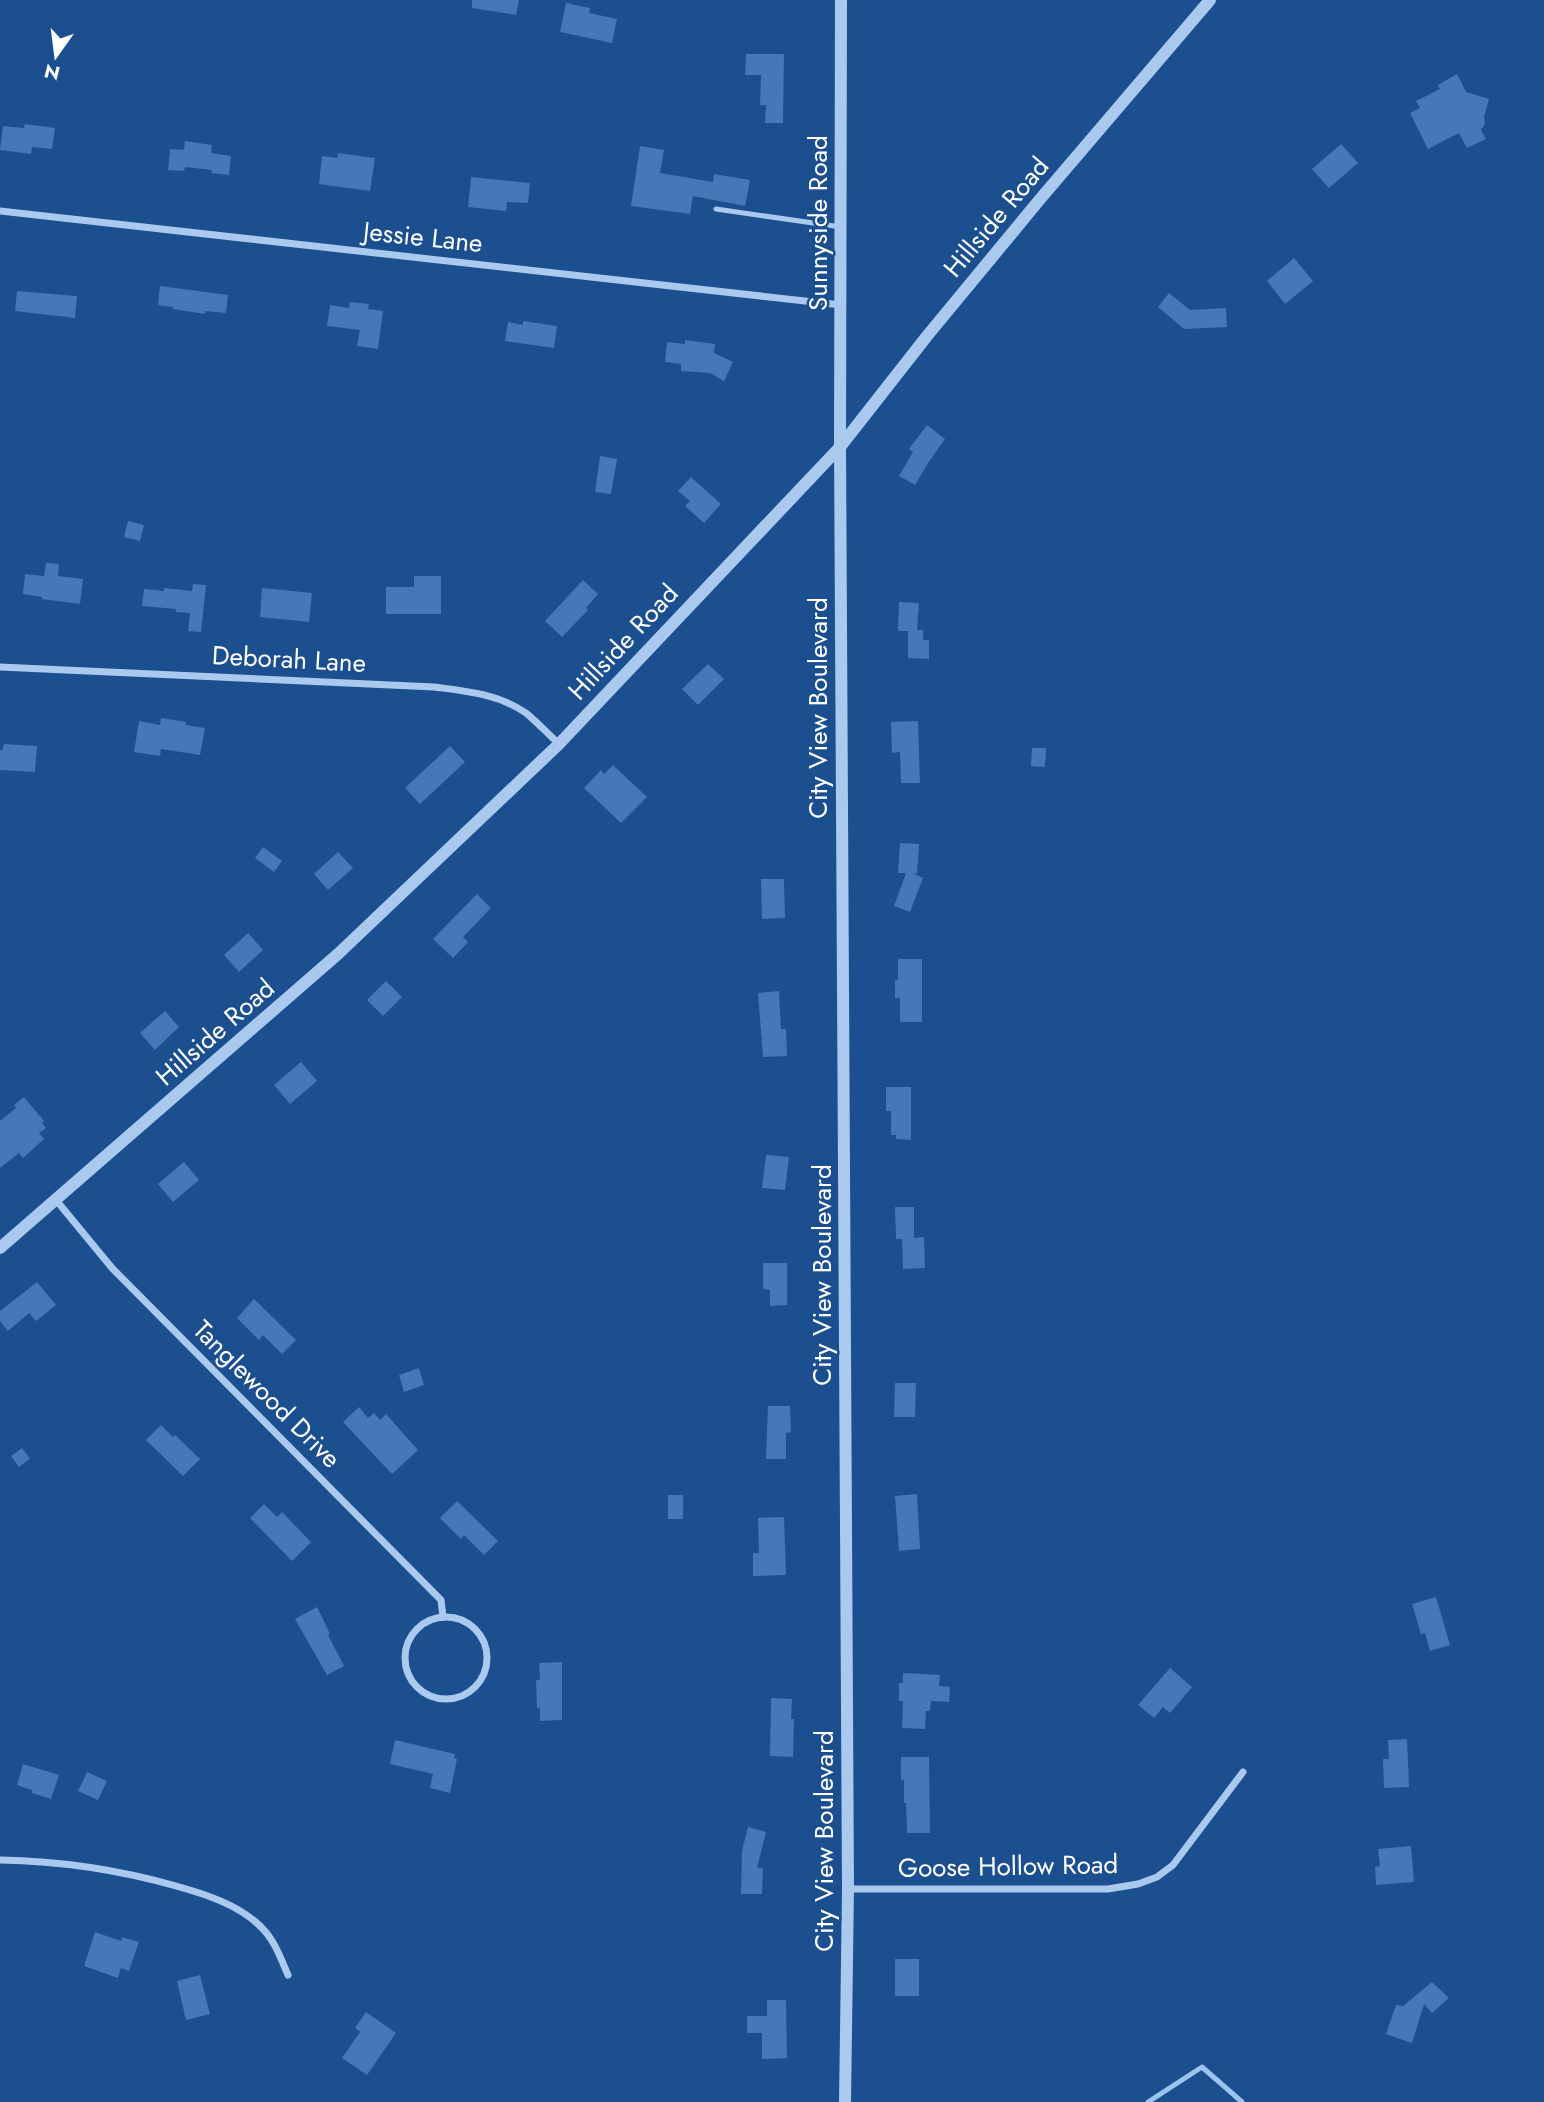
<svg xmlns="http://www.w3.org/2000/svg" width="1544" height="2102" font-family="Jost,sans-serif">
<rect width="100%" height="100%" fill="#1b4f8f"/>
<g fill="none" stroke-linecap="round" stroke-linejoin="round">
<path stroke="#9cc4f0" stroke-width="5" d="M 1148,2102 L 1202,2067 L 1242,2102"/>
</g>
<g fill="#4478b7">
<path d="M 472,0 L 519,0 L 516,15 L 472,8 Z"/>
<path d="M 566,3 L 590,8 L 589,13 L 617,19 L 612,43 L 560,32 Z"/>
<path d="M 746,54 L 784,54 L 783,123 L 765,123 L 766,105 L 760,105 L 761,75 L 745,75 Z"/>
<path d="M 1457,74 L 1466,92 L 1489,99 L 1484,117 L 1485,124 L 1481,130 L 1486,139 L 1467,148 L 1459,133 L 1428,149 L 1410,113 L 1420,108 L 1416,101 L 1440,89 L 1438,85 Z"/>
<path d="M 25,124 L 55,128 L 52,149 L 32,147 L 31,154 L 0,150 L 3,126 L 24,128 Z"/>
<path d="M 185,141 L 212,145 L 211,153 L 231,156 L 229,175 L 211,173 L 212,170 L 185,167 L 184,171 L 168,170 L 170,149 L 184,150 Z"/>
<path d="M 1341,144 L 1358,163 L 1329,188 L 1312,169 Z"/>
<path d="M 640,146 L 664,150 L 660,173 L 713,182 L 714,174 L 750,180 L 745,206 L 693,196 L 690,214 L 631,206 Z"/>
<path d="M 338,153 L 375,158 L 370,191 L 319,184 L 322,156 L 337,158 Z"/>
<path d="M 471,177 L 530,183 L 528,203 L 507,202 L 506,211 L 468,207 Z"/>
<path d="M 1294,258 L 1313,281 L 1285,304 L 1267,281 Z"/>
<path d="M 160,286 L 228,295 L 226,313 L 205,311 L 205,314 L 173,309 L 173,307 L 158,305 Z"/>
<path d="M 17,291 L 77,296 L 75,318 L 15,311 Z"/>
<path d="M 1169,293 L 1190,310 L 1226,308 L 1227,327 L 1184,329 L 1158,307 Z"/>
<path d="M 350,302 L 369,304 L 368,309 L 383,311 L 378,349 L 357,346 L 360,330 L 327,326 L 330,305 L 349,308 Z"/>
<path d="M 523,321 L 557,326 L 554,348 L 505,341 L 508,322 L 523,325 Z"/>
<path d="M 685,340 L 715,344 L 714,353 L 733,362 L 724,381 L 710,373 L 681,371 L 681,364 L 665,362 L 667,342 L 685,344 Z"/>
<path d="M 927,425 L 945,439 L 928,463 L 915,485 L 899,476 L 913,452 L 909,449 Z"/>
<path d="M 600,456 L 617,459 L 611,494 L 595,492 Z"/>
<path d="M 691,477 L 721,504 L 704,523 L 685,506 L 690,501 L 678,491 Z"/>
<path d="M 128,521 L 144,525 L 140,541 L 124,537 Z"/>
<path d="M 46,563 L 59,564 L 58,576 L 83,579 L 80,604 L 42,599 L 42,597 L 23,594 L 25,574 L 44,576 Z"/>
<path d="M 414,576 L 441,576 L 441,614 L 386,614 L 386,587 L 414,587 Z"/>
<path d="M 583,580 L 598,594 L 586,608 L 588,610 L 562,637 L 545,621 Z"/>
<path d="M 193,584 L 206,585 L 201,632 L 188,631 L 190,613 L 176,612 L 176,609 L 142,606 L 144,589 L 164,591 L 164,588 L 192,591 Z"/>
<path d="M 262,588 L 312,593 L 309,622 L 260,617 Z"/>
<path d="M 899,602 L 919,603 L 917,630 L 923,630 L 923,640 L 929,640 L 929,659 L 908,658 L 908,631 L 898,631 Z"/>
<path d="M 708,664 L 724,679 L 698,705 L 682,689 Z"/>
<path d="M 161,718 L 186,722 L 186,725 L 205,728 L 200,755 L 161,749 L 160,756 L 134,752 L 139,721 L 160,725 Z"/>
<path d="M 918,721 L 920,783 L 901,783 L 900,752 L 892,753 L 891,722 Z"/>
<path d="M 4,744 L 37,746 L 35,772 L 0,770 L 0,750 L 2,751 Z"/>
<path d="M 450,746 L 465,762 L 420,804 L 405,788 Z"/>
<path d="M 1032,748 L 1046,748 L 1045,767 L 1031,766 Z"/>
<path d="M 613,765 L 647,797 L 621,823 L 584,788 L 601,770 L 604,774 Z"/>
<path d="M 900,843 L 919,844 L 917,874 L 912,873 L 923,878 L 910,912 L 894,906 L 906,873 L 898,873 Z"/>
<path d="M 263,847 L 282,861 L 274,872 L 255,858 Z"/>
<path d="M 338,852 L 353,868 L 328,890 L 314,874 Z"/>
<path d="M 761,879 L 784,879 L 785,918 L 762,919 Z"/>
<path d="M 477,894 L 491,908 L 463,937 L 468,942 L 453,958 L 433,939 Z"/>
<path d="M 248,933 L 263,950 L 239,972 L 224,955 Z"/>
<path d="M 898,959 L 922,959 L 922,1022 L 900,1022 L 900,998 L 895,998 L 895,980 L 898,980 Z"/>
<path d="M 386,981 L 402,997 L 383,1016 L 367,1000 Z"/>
<path d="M 779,991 L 781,1029 L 786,1029 L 787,1056 L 763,1057 L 758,993 Z"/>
<path d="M 165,1011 L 179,1027 L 155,1050 L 140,1033 Z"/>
<path d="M 301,1062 L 317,1081 L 290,1104 L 274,1085 Z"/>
<path d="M 886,1087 L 911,1087 L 911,1140 L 896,1139 L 896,1135 L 891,1135 L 891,1111 L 886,1111 Z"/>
<path d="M 24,1097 L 44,1121 L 42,1123 L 46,1128 L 39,1133 L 44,1139 L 23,1158 L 19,1153 L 0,1168 L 0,1121 L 16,1108 L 14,1105 Z"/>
<path d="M 766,1155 L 789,1157 L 785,1190 L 762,1188 Z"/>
<path d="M 184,1162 L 199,1180 L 173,1202 L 158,1184 Z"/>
<path d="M 895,1207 L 914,1207 L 914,1238 L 924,1237 L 925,1268 L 903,1269 L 902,1239 L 896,1239 Z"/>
<path d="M 763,1263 L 787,1263 L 787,1305 L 770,1306 L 770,1290 L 763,1289 Z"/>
<path d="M 37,1282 L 56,1305 L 36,1321 L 29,1313 L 8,1331 L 0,1321 L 0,1311 Z"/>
<path d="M 254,1299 L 296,1340 L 282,1354 L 263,1335 L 259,1340 L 237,1318 Z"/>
<path d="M 419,1368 L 424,1385 L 404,1392 L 399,1375 Z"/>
<path d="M 895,1383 L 916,1383 L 915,1417 L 894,1417 Z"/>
<path d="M 768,1406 L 790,1406 L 791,1432 L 786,1433 L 786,1459 L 766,1459 Z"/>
<path d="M 359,1407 L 368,1418 L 374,1413 L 380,1420 L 386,1414 L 418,1450 L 392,1474 L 343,1422 Z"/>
<path d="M 161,1425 L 173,1437 L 175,1435 L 200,1459 L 183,1476 L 146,1440 Z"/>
<path d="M 22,1448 L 30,1459 L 19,1467 L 11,1456 Z"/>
<path d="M 917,1494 L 920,1549 L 899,1551 L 895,1496 Z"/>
<rect x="668" y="1495" width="15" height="24"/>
<path d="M 457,1501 L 498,1541 L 484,1555 L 464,1535 L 461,1539 L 440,1518 Z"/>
<path d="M 264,1504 L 277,1517 L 282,1512 L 311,1542 L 292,1561 L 250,1518 Z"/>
<path d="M 784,1517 L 786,1575 L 753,1576 L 753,1553 L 759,1553 L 758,1518 Z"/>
<path d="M 1436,1597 L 1450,1645 L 1430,1651 L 1425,1633 L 1421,1634 L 1412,1604 Z"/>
<path d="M 317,1607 L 330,1634 L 328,1635 L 344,1666 L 327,1675 L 295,1619 Z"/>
<path d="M 562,1662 L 562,1720 L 540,1721 L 540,1708 L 537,1708 L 536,1680 L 540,1680 L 539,1663 Z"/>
<path d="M 1170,1668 L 1192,1687 L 1170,1713 L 1163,1707 L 1154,1718 L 1138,1705 Z"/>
<path d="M 903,1673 L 940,1675 L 939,1686 L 950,1687 L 949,1702 L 931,1701 L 930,1711 L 926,1711 L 925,1729 L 902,1728 L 903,1701 L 899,1701 L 899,1683 L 903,1683 Z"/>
<path d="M 771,1698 L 792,1699 L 791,1719 L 794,1719 L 793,1757 L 770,1756 Z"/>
<path d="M 1407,1739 L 1409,1787 L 1384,1788 L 1383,1759 L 1389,1759 L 1388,1740 Z"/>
<path d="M 395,1740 L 455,1754 L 454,1758 L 457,1759 L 450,1793 L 430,1788 L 433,1774 L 390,1764 Z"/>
<path d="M 901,1757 L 929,1757 L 930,1833 L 907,1833 L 906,1803 L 904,1803 L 904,1780 L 901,1780 Z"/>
<path d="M 23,1764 L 59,1775 L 51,1799 L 32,1793 L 32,1790 L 17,1785 Z"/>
<path d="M 87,1772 L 107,1781 L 98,1800 L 78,1791 Z"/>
<path d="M 748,1827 L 766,1832 L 757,1868 L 763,1868 L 762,1894 L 741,1894 L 742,1851 Z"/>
<path d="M 1411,1846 L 1414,1882 L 1376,1885 L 1375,1867 L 1380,1866 L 1378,1849 Z"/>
<path d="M 95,1932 L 121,1941 L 122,1937 L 139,1942 L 129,1971 L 121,1968 L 118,1978 L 84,1966 Z"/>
<rect x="895" y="1959" width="24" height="37"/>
<path d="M 200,1975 L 210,2014 L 186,2020 L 177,1981 Z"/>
<path d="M 1432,1982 L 1449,1998 L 1432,2013 L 1424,2004 L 1412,2043 L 1386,2034 L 1396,2005 L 1403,2006 Z"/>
<path d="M 767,2000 L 786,2000 L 787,2058 L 762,2059 L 762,2033 L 747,2033 L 747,2016 L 767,2016 Z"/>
<path d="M 366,2012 L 396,2033 L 367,2075 L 342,2058 L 360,2032 L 355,2028 Z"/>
</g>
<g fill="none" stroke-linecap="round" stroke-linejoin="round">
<path stroke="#a9c9ee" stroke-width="5" d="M 716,209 L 841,227"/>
<g stroke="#a9c9ee" stroke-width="7">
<path d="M 0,211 L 841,305"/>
<path d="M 0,667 L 434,687 C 465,691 499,694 526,713 C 537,722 548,734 559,744"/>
<path d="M 56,1200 L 112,1268 L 441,1600 L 443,1617"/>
<circle cx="446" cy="1658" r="41"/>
<path d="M 0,1860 C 62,1861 116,1869 176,1886 C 205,1894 240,1905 262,1928 C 275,1941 281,1959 288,1975"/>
<path d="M 848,1889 L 1108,1889 L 1138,1884 L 1157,1877 L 1173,1865 L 1243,1772"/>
</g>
<g stroke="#a9c9ee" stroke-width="12">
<path d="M 841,0 L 840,447 L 848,1889 L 845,2102"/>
<path d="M 0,1248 L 338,954 L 559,744 L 840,447 L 927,336 L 1041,198 L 1210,0"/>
</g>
</g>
<g text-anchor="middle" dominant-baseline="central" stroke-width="5" stroke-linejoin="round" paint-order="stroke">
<g font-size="26" fill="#fff" stroke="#1b4f8f">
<text transform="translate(996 217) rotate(-50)">Hillside Road</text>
<text transform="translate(818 223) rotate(-90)">Sunnyside Road</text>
<text transform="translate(423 237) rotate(6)">Jessie Lane</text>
<text transform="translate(623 642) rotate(-47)">Hillside Road</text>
<text transform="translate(289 659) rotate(3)">Deborah Lane</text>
<text transform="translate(818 708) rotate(-90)">City View Boulevard</text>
<text transform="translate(215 1032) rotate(-41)">Hillside Road</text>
<text transform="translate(822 1275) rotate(-90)">City View Boulevard</text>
<text transform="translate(267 1394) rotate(45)">Tanglewood Drive</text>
<text transform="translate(824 1841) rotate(-90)">City View Boulevard</text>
<text transform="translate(1008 1866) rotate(-1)">Goose Hollow Road</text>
</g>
</g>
<g transform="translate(56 56) rotate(194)" stroke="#1b4f8f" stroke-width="5" paint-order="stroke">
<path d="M0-5L12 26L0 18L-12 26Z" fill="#ffffff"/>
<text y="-10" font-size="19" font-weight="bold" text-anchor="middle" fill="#ffffff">N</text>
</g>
</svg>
